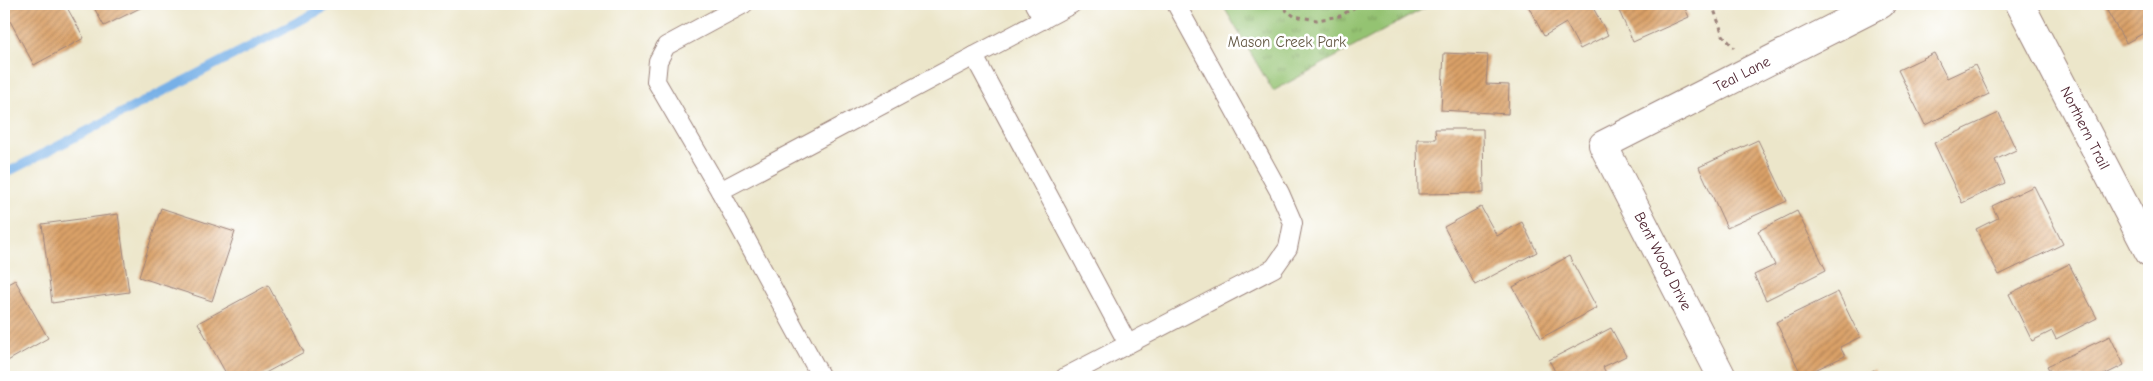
<svg xmlns="http://www.w3.org/2000/svg" width="2153" height="381" font-family="'Comic Neue',sans-serif">
<defs>
<pattern id="grass-tufts" width="24" height="20" patternUnits="userSpaceOnUse" patternTransform="scale(1.25)"><rect width="24" height="20" fill="#94c372"/><path d="M3 7l-1-3M5 7V3M7 7l1-3M15 17l-1-3M17 17v-4M19 17l1-3" fill="none" stroke="#7b9e5e"/></pattern>
<pattern id="building-hatch" width="6" height="6" patternUnits="userSpaceOnUse" patternTransform="scale(1.25)"><rect width="6" height="6" fill="#daa168"/><path d="M-1 1l2-2M0 6l6-6M5 7l2-2" fill="none" stroke="#b38356"/></pattern>
</defs>
<rect width="100%" height="100%" fill="#fff"/>
<filter id="ink" filterUnits="userSpaceOnUse"><feTurbulence type="fractalNoise" baseFrequency=".02" numOctaves="2"/><feDisplacementMap in="SourceGraphic" scale="10" xChannelSelector="R" yChannelSelector="G"/><feConvolveMatrix kernelMatrix="1 2 1 2 8 2 1 2 1" color-interpolation-filters="sRGB"/></filter>
<filter id="wash" filterUnits="userSpaceOnUse"><feTurbulence type="fractalNoise" baseFrequency=".0096" numOctaves="4" result="noise"/><feDisplacementMap in="SourceGraphic" scale="20" xChannelSelector="R" yChannelSelector="G"/><feGaussianBlur stdDeviation="1.12" result="paint"/><feColorMatrix in="noise" values="0 0 0 0 0 0 0 0 0 0 0 0 0 0 0 0 0 1.4 0 .05"/><feComposite in="paint" operator="in"/></filter>
<g filter="url(#wash)">
<rect width="100%" height="100%" fill="#ece6ca"/>
<path fill="url(#grass-tufts)" stroke="#6f714e" d="M 1222,4 L 1432,4 L 1273,91 Z"/>
<g fill="none" stroke-linecap="round" stroke-linejoin="round">
<path stroke="#77b0e7" stroke-width="9" d="M 4,174 L 332,4"/>
</g>
<g id="blocks">
<g fill="url(#building-hatch)">
<path d="M 4,4 L 65,4 L 84,38 L 34,65 L 4,10 Z"/>
<path d="M 92,4 L 148,4 L 104,26 Z"/>
<path d="M 1527,4 L 1591,4 L 1608,35 L 1580,49 L 1566,23 L 1544,36 Z"/>
<path d="M 1616,4 L 1683,4 L 1689,17 L 1633,42 Z"/>
<path d="M 2103,4 L 2149,4 L 2149,30 L 2126,43 Z"/>
<path d="M 1444,53 L 1488,55 L 1486,84 L 1509,85 L 1508,114 L 1441,110 Z"/>
<path d="M 1934,53 L 1947,78 L 1975,65 L 1989,94 L 1925,125 L 1898,70 Z"/>
<path d="M 1999,113 L 2016,150 L 1995,160 L 2005,183 L 1962,203 L 1934,143 Z"/>
<path d="M 1435,129 L 1483,129 L 1484,193 L 1418,194 L 1417,139 L 1436,139 Z"/>
<path d="M 1758,140 L 1787,201 L 1727,228 L 1699,167 Z"/>
<path d="M 2034,186 L 2063,244 L 1999,275 L 1976,229 L 1998,218 L 1992,206 Z"/>
<path d="M 1481,207 L 1497,236 L 1522,222 L 1537,252 L 1475,285 L 1444,227 Z"/>
<path d="M 161,208 L 235,232 L 212,301 L 139,277 Z"/>
<path d="M 1797,211 L 1826,270 L 1766,300 L 1754,275 L 1775,265 L 1758,231 Z"/>
<path d="M 118,214 L 129,292 L 52,303 L 42,224 Z"/>
<path d="M 1569,256 L 1597,308 L 1541,338 L 1513,287 Z"/>
<path d="M 2069,264 L 2097,318 L 2056,339 L 2052,331 L 2032,341 L 2009,294 Z"/>
<path d="M 15,280 L 48,338 L 4,363 L 4,286 Z"/>
<path d="M 268,285 L 304,352 L 258,377 L 228,377 L 198,323 Z"/>
<path d="M 1838,292 L 1860,337 L 1840,347 L 1845,356 L 1802,376 L 1776,322 Z"/>
<path d="M 1611,328 L 1626,356 L 1603,367 L 1608,377 L 1558,377 L 1549,360 Z"/>
<path d="M 2110,336 L 2124,365 L 2102,376 L 2102,377 L 2053,377 L 2047,366 Z"/>
<path d="M 1874,370 L 1878,377 L 1860,377 Z"/>
</g>
</g>
</g>
<g filter="url(#ink)">
<use href="#blocks" fill-opacity="0" stroke="#9b827a" stroke-width="1"/>
<g fill="none" stroke-linecap="round" stroke-linejoin="round">
<g stroke="#9b827a" stroke-width="20">
<g id="service">
<path d="M 1034,4 L 1043,20"/>
<path d="M 974,56 L 1128,344"/>
<path d="M 720,191 L 656,81 L 658,61 L 666,46 L 744,4"/>
<path d="M 821,377 L 720,191 L 1072,4"/>
<path d="M 1065,377 L 1274,268 L 1288,248 L 1293,223 L 1280,193 L 1176,4"/>
</g>
</g>
<g stroke="#9b827a" stroke-width="30">
<g id="minor">
<path d="M 2020,4 L 2149,252"/>
<path d="M 1722,377 L 1603,145 L 1881,4"/>
</g>
</g>
<g stroke="#9b827a" stroke-width="3" stroke-dasharray="4 4" stroke-linecap="butt">
<path d="M 1278,4 L 1294,16 L 1317,20 L 1340,16 L 1360,4"/>
<path d="M 1712,4 L 1723,35 L 1734,48"/>
</g>
<use href="#service" stroke="#fff" stroke-width="18"/>
<use href="#minor" stroke="#fff" stroke-width="28"/>
</g>
</g>
<g text-anchor="middle" dominant-baseline="central" stroke-width="5" stroke-linejoin="round" paint-order="stroke">
<g font-size="15" fill="#645844" stroke="#fff">
<text x="1287" y="42">Mason Creek Park</text>
</g>
<g font-size="15" fill="#4a1f2b" stroke="#fff">
<text transform="translate(1742 74) rotate(-27)">Teal Lane</text>
<text transform="translate(2085 128) rotate(63)">Northern Trail</text>
<text transform="translate(1663 261) rotate(63)">Bent Wood Drive</text>
</g>
</g>
<rect width="2153" height="381" fill="none" stroke="#fff" stroke-width="20"/>
</svg>
